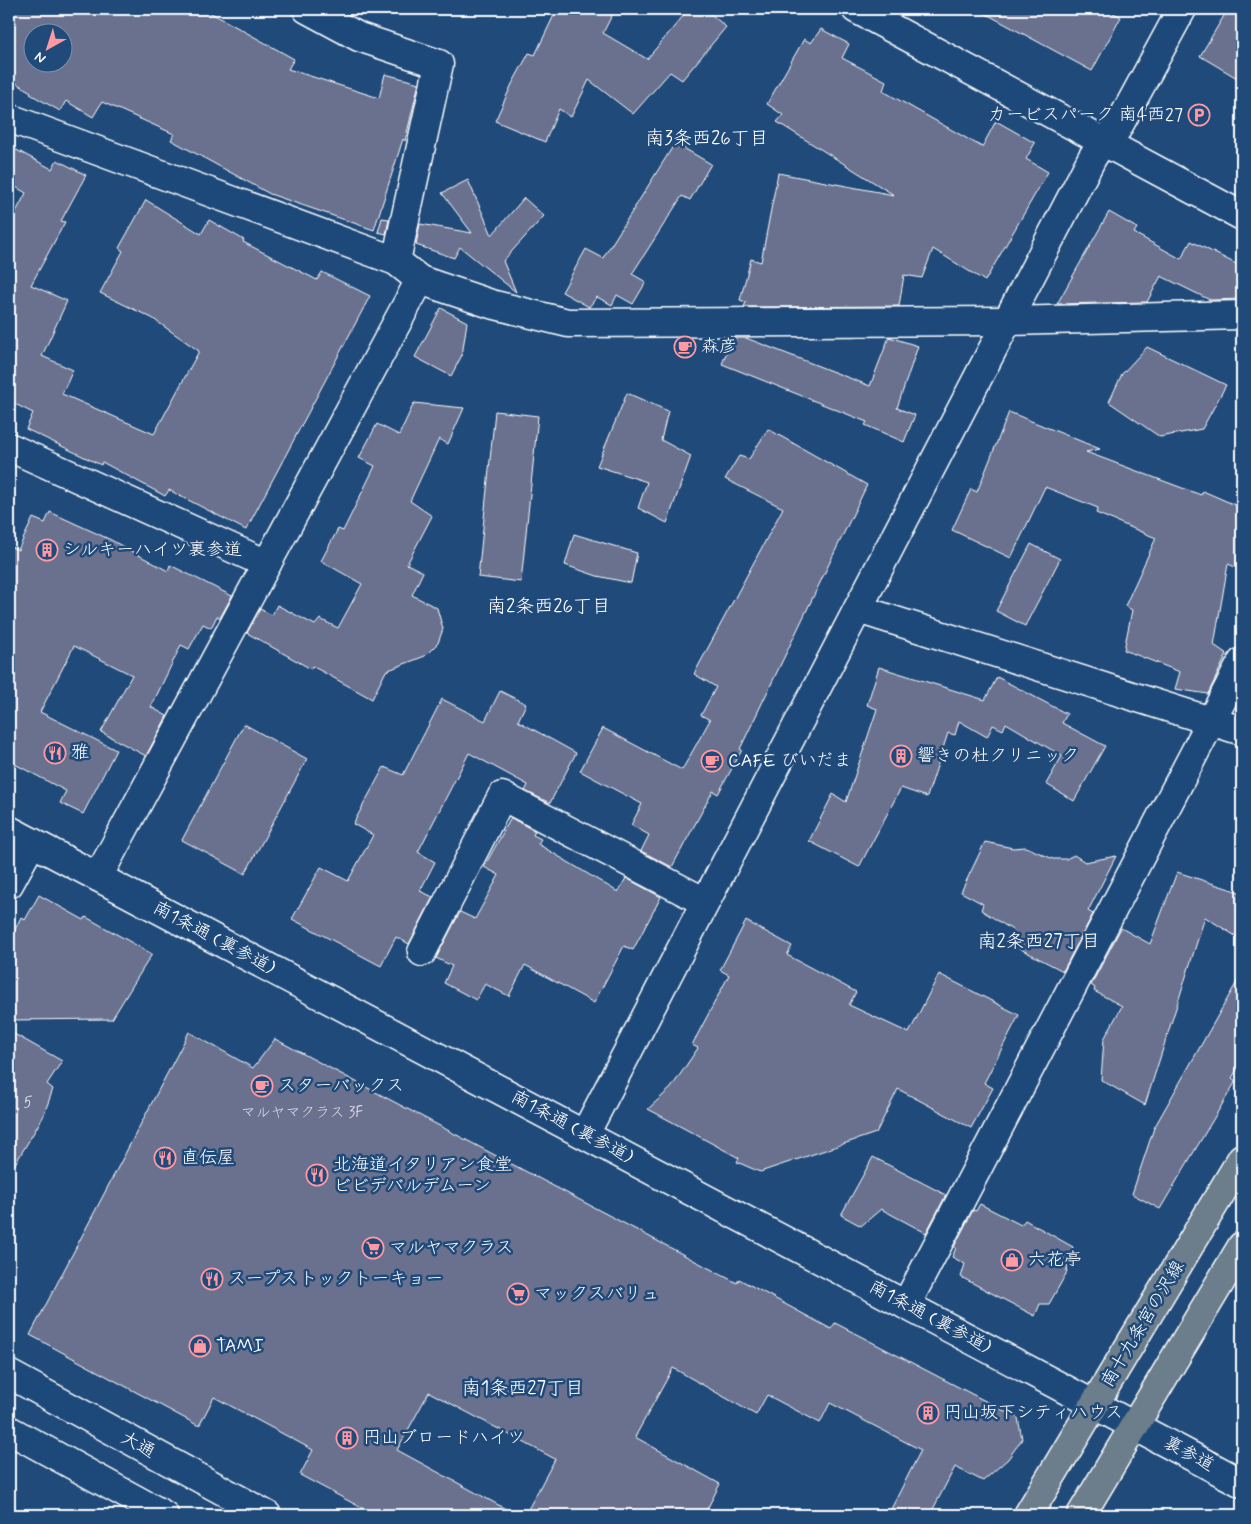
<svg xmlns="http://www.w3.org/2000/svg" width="1251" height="1524" font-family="Mynerve,'Klee One',sans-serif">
<rect width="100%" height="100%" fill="#1f4a7a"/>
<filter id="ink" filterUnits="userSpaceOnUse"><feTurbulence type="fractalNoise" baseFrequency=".02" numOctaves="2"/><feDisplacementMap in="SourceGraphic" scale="10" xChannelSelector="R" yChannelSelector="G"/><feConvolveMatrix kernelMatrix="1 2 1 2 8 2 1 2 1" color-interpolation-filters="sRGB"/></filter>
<g filter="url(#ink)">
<g fill="#6a718f" stroke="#fff" fill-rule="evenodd">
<path d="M 9,9 L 204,9 L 294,59 L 288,69 L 379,98 L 385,74 L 419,83 L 405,141 L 403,139 L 374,230 L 270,194 L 171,140 L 174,134 L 102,102 L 93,117 L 66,101 L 60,111 L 30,94 L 31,92 L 9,79 ZM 32,32 L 62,32 L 62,62 L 32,62 Z"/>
<path d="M 557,9 L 615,9 L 603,33 L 647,59 L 689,9 L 705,9 L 726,27 L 682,80 L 670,72 L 633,114 L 589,80 L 571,117 L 559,109 L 545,142 L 495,121 L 512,84 L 529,53 L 535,55 Z"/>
<path d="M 977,9 L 1106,9 L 1121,17 L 1092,71 Z"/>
<path d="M 1228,9 L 1242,9 L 1242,81 L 1200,56 Z"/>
<path d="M 821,29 L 849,44 L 842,58 L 886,81 L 883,91 L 982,147 L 996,121 L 1035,143 L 1026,159 L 1048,172 L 985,281 L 933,249 L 922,278 L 904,275 L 899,306 L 744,307 L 746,302 L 740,300 L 751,259 L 761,262 L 778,173 L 894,195 L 777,122 L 783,115 L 767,104 L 804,39 L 811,43 Z"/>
<path d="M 675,143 L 711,164 L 690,200 L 682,196 L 632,274 L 646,282 L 633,304 L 617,295 L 612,305 L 597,297 L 589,307 L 562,292 L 586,249 L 603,258 Z"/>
<path d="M 9,146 L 52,169 L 57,160 L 86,175 L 61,221 L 65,222 L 31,285 L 67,301 L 42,356 L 73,370 L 62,394 L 154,434 L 199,351 L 152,318 L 100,293 L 123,251 L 119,248 L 146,200 L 201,234 L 209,220 L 244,240 L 243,242 L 317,280 L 322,272 L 370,296 L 246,530 L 169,490 L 165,496 L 102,462 L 101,465 L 26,429 L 33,413 L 9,401 L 9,225 L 26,193 L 9,183 Z"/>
<path d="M 468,180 L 492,235 L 524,198 L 544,216 L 503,261 L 516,292 L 460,247 L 454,258 L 416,245 L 420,224 L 472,233 L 442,193 Z"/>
<path d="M 1109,212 L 1137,228 L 1134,233 L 1181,259 L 1191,241 L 1242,267 L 1242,299 L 1210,300 L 1161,276 L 1147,302 L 1057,304 Z"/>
<path d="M 382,218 L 389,219 L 386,234 L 378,232 Z"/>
<path d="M 441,308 L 467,322 L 462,355 L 451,376 L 415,357 Z"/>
<path d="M 889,337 L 918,346 L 897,408 L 915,415 L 904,442 L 865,425 L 867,422 L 722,364 L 732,338 L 746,338 L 870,386 Z"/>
<path d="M 1147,347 L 1226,385 L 1202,429 L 1160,437 L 1109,402 L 1122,374 Z"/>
<path d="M 627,393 L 668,411 L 661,440 L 691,456 L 667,523 L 638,508 L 647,482 L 597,466 Z"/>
<path d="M 414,403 L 464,408 L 448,444 L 439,439 L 410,501 L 432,516 L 407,564 L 423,572 L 412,595 L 437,608 L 443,629 L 438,643 L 425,656 L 386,671 L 372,699 L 312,666 L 311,669 L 247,633 L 260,609 L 272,615 L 277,605 L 315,625 L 320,619 L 338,628 L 362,584 L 321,561 L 338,529 L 343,531 L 375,466 L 359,458 L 377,424 L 399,435 Z"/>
<path d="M 495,411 L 538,416 L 521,582 L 478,577 Z"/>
<path d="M 1009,412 L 1100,449 L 1086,452 L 1201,495 L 1203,491 L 1242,508 L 1242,570 L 1228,564 L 1214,645 L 1227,654 L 1208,694 L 1175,689 L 1180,672 L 1124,650 L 1132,610 L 1125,606 L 1156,538 L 1096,513 L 1098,508 L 1045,487 L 1011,558 L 952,530 L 971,489 L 977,492 Z"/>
<path d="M 768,429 L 867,485 L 740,749 L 742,750 L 718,794 L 713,791 L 672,867 L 641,851 L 649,835 L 631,825 L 642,804 L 580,771 L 603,728 L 682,770 L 710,720 L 701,715 L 716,687 L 694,674 L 783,508 L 725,479 L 739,456 L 749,459 Z"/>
<path d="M 50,512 L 111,540 L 168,571 L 170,565 L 232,596 L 220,618 L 217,616 L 211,628 L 203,624 L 189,649 L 181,645 L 151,707 L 167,716 L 146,756 L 101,732 L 132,675 L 74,646 L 40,712 L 116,750 L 83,814 L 60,803 L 66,791 L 9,761 L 9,546 L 18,550 L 33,518 L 45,523 Z"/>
<path d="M 574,534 L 637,553 L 631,583 L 597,576 L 565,565 Z"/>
<path d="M 1031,544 L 1060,559 L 1025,626 L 996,611 Z"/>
<path d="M 879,667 L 985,700 L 997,677 L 1067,714 L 1062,723 L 1105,746 L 1074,801 L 1046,784 L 1062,756 L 1006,723 L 1003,730 L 993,725 L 987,737 L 959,721 L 955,735 L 948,733 L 927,797 L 901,788 L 859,867 L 809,841 L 833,794 L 846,802 L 877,709 L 867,705 Z"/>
<path d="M 500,691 L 526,704 L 518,721 L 576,753 L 550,803 L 525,791 L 528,785 L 469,753 L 418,852 L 435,862 L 420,891 L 433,897 L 409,944 L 396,937 L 381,966 L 292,919 L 321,867 L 348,881 L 373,835 L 353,824 L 384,767 L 403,775 L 442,699 L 485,721 Z"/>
<path d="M 244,724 L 307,759 L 245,874 L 182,840 Z"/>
<path d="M 511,818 L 535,831 L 533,835 L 541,839 L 538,844 L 618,892 L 626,878 L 661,897 L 633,950 L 624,946 L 594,1003 L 525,965 L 509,996 L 485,984 L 476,1000 L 444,983 L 452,966 L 436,958 L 460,912 L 475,919 L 499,875 L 484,867 Z"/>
<path d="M 985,842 L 1013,848 L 1026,847 L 1053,859 L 1066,859 L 1074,855 L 1085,862 L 1116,856 L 1088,911 L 1093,914 L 1063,971 L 1007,942 L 1014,931 L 981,910 L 983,904 L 961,892 Z"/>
<path d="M 1177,872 L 1242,893 L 1242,940 L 1205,917 L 1145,1105 L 1101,1080 L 1104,1039 L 1122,1006 L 1094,991 L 1095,988 L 1091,985 L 1121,928 L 1150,944 Z"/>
<path d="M 39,895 L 84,920 L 86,917 L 152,954 L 112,1019 L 9,1020 L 9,942 L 21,917 L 25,920 Z"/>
<path d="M 746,921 L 792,946 L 787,955 L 856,992 L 849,1005 L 909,1033 L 939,974 L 1019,1015 L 984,1083 L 993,1088 L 971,1128 L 898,1089 L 876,1133 L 760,1172 L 737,1162 L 739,1158 L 648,1109 L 671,1088 L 698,1048 L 692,1045 L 729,975 L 720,970 Z"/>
<path d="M 1242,973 L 1242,1061 L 1232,1078 L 1236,1081 L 1160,1209 L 1132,1194 L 1154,1128 Z"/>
<path d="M 9,1031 L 62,1061 L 47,1084 L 53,1089 L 43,1117 L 9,1174 Z"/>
<path d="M 189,1032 L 253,1068 L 275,1039 L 737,1283 L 739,1279 L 831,1329 L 835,1323 L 1018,1418 L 1022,1439 L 1008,1459 L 983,1481 L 955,1467 L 930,1515 L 888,1515 L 921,1450 L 830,1403 L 820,1423 L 767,1395 L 756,1415 L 673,1368 L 635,1437 L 720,1484 L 704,1515 L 525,1515 L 555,1459 L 429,1392 L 397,1450 L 517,1515 L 375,1515 L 300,1475 L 313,1450 L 214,1397 L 199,1426 L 30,1335 Z"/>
<path d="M 873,1157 L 946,1195 L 926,1233 L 881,1209 L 861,1226 L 841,1215 Z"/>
<path d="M 980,1204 L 1021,1225 L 1025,1220 L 1073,1247 L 1066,1274 L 1049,1304 L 1040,1304 L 1035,1316 L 961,1277 L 965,1264 L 952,1257 L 956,1248 L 954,1247 L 973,1210 L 976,1211 Z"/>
</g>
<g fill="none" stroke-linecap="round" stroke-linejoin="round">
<g stroke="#fff" stroke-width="31">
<g id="minor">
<path d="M 307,9 L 359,37 L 439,64 L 396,261"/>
<path d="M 856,9 L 1242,216"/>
<path d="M 9,118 L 396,261 L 420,280 L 491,304 L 568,323 L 1007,321 L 1242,315"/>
<path d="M 9,447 L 267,564"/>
<path d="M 858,609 L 1242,731"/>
<path d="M 9,830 L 1242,1483"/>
<path d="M 98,877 L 420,280"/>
<path d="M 9,884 L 32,842"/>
<path d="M 422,952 L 502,796 L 705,902"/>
<path d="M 585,1134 L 1092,158 L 1103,141 L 1117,129 L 1182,9"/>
<path d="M 906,1305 L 1242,662"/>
<path d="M 9,1374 L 267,1515"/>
<path d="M 9,1430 L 164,1515"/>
</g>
</g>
<g stroke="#fff" stroke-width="31">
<g id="major">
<path d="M 1028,1515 L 1242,1158"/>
<path d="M 1081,1515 L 1242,1246"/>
</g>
</g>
<use href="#minor" stroke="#1f4a7a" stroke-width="28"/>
<use href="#major" stroke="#6c7d8c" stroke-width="28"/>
</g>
</g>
<defs>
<g id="parking-ring" transform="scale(1.125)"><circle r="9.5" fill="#1f4a7a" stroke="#ff9aa2" stroke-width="1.5"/><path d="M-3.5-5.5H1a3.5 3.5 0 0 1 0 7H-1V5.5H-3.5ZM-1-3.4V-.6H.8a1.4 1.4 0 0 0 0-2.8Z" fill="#ff9aa2"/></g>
<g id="cafe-ring" transform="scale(1.125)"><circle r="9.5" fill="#1f4a7a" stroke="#ff9aa2" stroke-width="1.5"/><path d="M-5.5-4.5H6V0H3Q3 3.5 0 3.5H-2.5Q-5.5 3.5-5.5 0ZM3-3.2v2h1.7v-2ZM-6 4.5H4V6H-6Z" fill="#ff9aa2"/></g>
<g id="building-ring" transform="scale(1.125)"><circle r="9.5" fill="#1f4a7a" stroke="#ff9aa2" stroke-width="1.5"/><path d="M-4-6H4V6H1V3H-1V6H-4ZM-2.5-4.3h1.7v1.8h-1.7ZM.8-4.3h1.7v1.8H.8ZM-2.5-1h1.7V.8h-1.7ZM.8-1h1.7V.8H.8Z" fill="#ff9aa2"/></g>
<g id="restaurant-ring" transform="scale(1.125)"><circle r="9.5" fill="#1f4a7a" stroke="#ff9aa2" stroke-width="1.5"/><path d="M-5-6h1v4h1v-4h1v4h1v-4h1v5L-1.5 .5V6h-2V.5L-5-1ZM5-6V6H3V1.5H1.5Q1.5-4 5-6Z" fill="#ff9aa2"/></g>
<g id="supermarket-ring" transform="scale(1.125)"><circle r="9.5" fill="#1f4a7a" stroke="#ff9aa2" stroke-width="1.5"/><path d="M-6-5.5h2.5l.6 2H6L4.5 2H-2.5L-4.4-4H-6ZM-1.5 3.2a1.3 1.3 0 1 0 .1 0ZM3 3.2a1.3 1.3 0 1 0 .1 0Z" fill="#ff9aa2"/></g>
<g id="shop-ring" transform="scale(1.125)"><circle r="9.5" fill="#1f4a7a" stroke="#ff9aa2" stroke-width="1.5"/><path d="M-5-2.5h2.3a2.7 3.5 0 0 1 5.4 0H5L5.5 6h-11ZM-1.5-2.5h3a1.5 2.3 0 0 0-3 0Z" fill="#ff9aa2"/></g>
</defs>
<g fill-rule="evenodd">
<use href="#parking-ring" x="1199" y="115"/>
<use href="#cafe-ring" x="685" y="347"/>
<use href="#building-ring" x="47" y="550"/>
<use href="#restaurant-ring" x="55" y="753"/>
<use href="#building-ring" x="901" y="756"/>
<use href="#cafe-ring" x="712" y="761"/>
<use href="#cafe-ring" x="262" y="1086"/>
<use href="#restaurant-ring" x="165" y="1158"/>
<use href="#restaurant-ring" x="317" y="1175"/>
<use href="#supermarket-ring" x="373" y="1248"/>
<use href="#shop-ring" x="1012" y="1260"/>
<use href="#restaurant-ring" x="212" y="1279"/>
<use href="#supermarket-ring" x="518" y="1294"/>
<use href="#shop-ring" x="200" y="1346"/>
<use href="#building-ring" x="928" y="1413"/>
<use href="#building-ring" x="347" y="1438"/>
</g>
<g text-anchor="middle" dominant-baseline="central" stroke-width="5" stroke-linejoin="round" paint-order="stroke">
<g font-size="15" fill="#dadce3">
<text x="28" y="1103">5</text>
<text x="302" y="1113">マルヤマクラス 3F</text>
</g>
<g font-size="18" fill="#fff" stroke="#1f4a7a" text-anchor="start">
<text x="1183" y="115" text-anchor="end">カービスパーク 南4西27</text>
<text x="701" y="347">森彦</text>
<text x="63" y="550">シルキーハイツ裏参道</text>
<text x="71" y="753">雅</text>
<text x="917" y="756">響きの杜クリニック</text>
<text x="728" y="761">CAFE びいだま</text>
<text x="278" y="1086">スターバックス</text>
<text x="181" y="1158">直伝屋</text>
<text x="333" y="1165">北海道イタリアン食堂<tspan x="333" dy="21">ビビデバルデムーン</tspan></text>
<text x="389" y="1248">マルヤマクラス</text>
<text x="1028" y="1260">六花亭</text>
<text x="228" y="1279">スープストックトーキョー</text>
<text x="534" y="1294">マックスバリュ</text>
<text x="216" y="1346">TAMI</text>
<text x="944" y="1413">円山坂下シティハウス</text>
<text x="363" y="1438">円山ブロードハイツ</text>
</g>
<g font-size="18" fill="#fff" stroke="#1f4a7a">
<text transform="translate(214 938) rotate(28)">南1条通 (裏参道)</text>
<text transform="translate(572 1127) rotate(28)">南1条通 (裏参道)</text>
<text transform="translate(930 1317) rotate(28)">南1条通 (裏参道)</text>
<text transform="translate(1143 1324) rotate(-59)">南十九条宮の沢線</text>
<text transform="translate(138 1445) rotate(29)">大通</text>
<text transform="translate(1189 1454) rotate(28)">裏参道</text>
</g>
<g font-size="19" fill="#fff" stroke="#1f4a7a">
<text x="707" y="138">南3条西26丁目</text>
<text x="549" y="606">南2条西26丁目</text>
<text x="1039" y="941">南2条西27丁目</text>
<text x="523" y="1388">南1条西27丁目</text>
</g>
</g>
<rect width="1251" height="1524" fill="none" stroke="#1f4a7a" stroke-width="30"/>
<rect x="15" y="15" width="1221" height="1494" fill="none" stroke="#fff" stroke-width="2" filter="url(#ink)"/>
<g transform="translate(48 48) rotate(219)"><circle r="24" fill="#1f4a7a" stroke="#7992af"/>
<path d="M0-4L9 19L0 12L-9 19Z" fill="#ff9aa2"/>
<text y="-8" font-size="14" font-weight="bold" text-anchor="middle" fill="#ffffff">N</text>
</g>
</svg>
